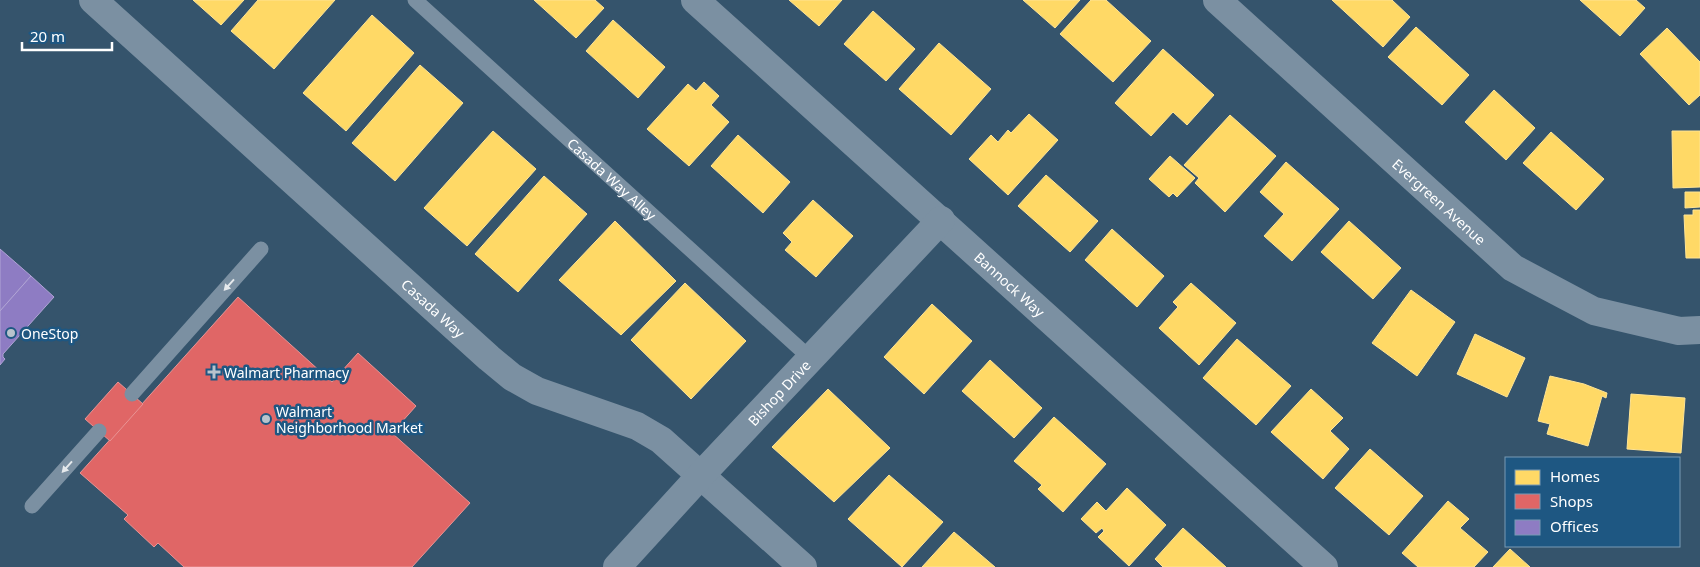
<svg xmlns="http://www.w3.org/2000/svg" width="1700" height="567" font-family="'Noto Sans',sans-serif">
<rect width="100%" height="100%" fill="#35546c"/>
<g fill="#ffd966" stroke="#ffe494">
<path d="M 193,0 L 244,0 L 221,25 Z"/>
<path d="M 258,0 L 335,0 L 274,69 L 231,31 Z"/>
<path d="M 534,0 L 595,0 L 604,8 L 576,38 Z"/>
<path d="M 789,0 L 842,0 L 819,26 Z"/>
<path d="M 1023,0 L 1080,0 L 1055,28 Z"/>
<path d="M 1091,0 L 1106,0 L 1151,41 L 1113,82 L 1060,34 Z"/>
<path d="M 1332,0 L 1392,0 L 1410,17 L 1383,47 Z"/>
<path d="M 1580,0 L 1636,0 L 1645,8 L 1620,36 Z"/>
<path d="M 873,11 L 915,49 L 886,81 L 844,44 Z"/>
<path d="M 372,15 L 414,53 L 346,131 L 303,93 Z"/>
<path d="M 613,20 L 665,67 L 638,98 L 586,51 Z"/>
<path d="M 1416,27 L 1469,75 L 1442,105 L 1388,57 Z"/>
<path d="M 1667,28 L 1700,62 L 1700,95 L 1689,105 L 1640,54 Z"/>
<path d="M 939,43 L 991,89 L 951,135 L 899,89 Z"/>
<path d="M 1163,49 L 1214,95 L 1187,125 L 1173,112 L 1151,136 L 1115,103 Z"/>
<path d="M 420,65 L 463,103 L 395,181 L 352,143 Z"/>
<path d="M 704,82 L 719,96 L 711,105 L 729,122 L 689,166 L 647,129 L 688,84 L 696,91 Z"/>
<path d="M 1494,90 L 1535,128 L 1506,160 L 1465,122 Z"/>
<path d="M 1029,114 L 1058,140 L 1008,195 L 969,159 L 991,135 L 998,142 L 1008,130 L 1011,133 Z"/>
<path d="M 1230,115 L 1276,156 L 1225,212 L 1195,183 L 1199,178 L 1184,165 Z"/>
<path d="M 493,131 L 536,169 L 467,246 L 424,208 Z"/>
<path d="M 1672,131 L 1700,131 L 1700,187 L 1673,188 Z"/>
<path d="M 1551,132 L 1604,179 L 1576,210 L 1523,163 Z"/>
<path d="M 738,135 L 790,182 L 763,213 L 711,166 Z"/>
<path d="M 1170,156 L 1195,178 L 1177,197 L 1173,193 L 1169,197 L 1149,179 Z"/>
<path d="M 1286,162 L 1339,209 L 1292,261 L 1264,236 L 1284,214 L 1260,192 Z"/>
<path d="M 1046,175 L 1098,221 L 1070,252 L 1018,206 Z"/>
<path d="M 544,176 L 587,214 L 518,292 L 475,254 Z"/>
<path d="M 1685,192 L 1700,192 L 1700,207 L 1685,208 Z"/>
<path d="M 813,200 L 853,236 L 816,277 L 785,250 L 792,242 L 783,233 Z"/>
<path d="M 1693,210 L 1700,210 L 1700,258 L 1686,258 L 1684,215 L 1693,215 Z"/>
<path d="M 615,221 L 676,281 L 621,335 L 559,280 Z"/>
<path d="M 1349,221 L 1401,268 L 1373,299 L 1321,252 Z"/>
<path d="M 1112,229 L 1164,276 L 1137,307 L 1085,260 Z"/>
<path d="M 685,283 L 746,341 L 691,399 L 631,340 Z"/>
<path d="M 1191,283 L 1236,323 L 1199,365 L 1159,328 L 1178,307 L 1173,302 Z"/>
<path d="M 1411,290 L 1455,322 L 1417,376 L 1372,343 Z"/>
<path d="M 932,304 L 972,341 L 924,394 L 884,357 Z"/>
<path d="M 1475,334 L 1525,358 L 1507,397 L 1457,374 Z"/>
<path d="M 1237,339 L 1291,386 L 1256,425 L 1203,378 Z"/>
<path d="M 990,360 L 1042,408 L 1014,438 L 962,391 Z"/>
<path d="M 1550,376 L 1584,384 L 1607,393 L 1606,398 L 1602,396 L 1588,446 L 1547,434 L 1550,424 L 1538,421 Z"/>
<path d="M 828,389 L 890,448 L 834,502 L 772,447 Z"/>
<path d="M 1311,389 L 1343,418 L 1330,431 L 1349,449 L 1323,479 L 1271,432 Z"/>
<path d="M 1631,394 L 1685,398 L 1681,453 L 1627,449 Z"/>
<path d="M 1054,417 L 1106,464 L 1063,512 L 1038,489 L 1042,485 L 1014,461 Z"/>
<path d="M 1370,449 L 1423,496 L 1389,535 L 1335,488 Z"/>
<path d="M 889,475 L 943,522 L 902,567 L 848,519 Z"/>
<path d="M 1127,488 L 1166,525 L 1129,566 L 1098,537 L 1104,531 L 1102,528 L 1096,533 L 1081,519 L 1097,502 L 1106,511 Z"/>
<path d="M 1448,501 L 1469,519 L 1460,528 L 1488,552 L 1474,567 L 1418,567 L 1402,553 Z"/>
<path d="M 1183,528 L 1226,567 L 1163,567 L 1155,559 Z"/>
<path d="M 954,532 L 995,567 L 922,567 Z"/>
<path d="M 1510,549 L 1530,567 L 1493,567 Z"/>
</g>
<g fill="#e06666" stroke="#e99494">
<path d="M 238,297 L 332,382 L 358,353 L 416,406 L 392,433 L 470,503 L 412,567 L 184,567 L 158,543 L 154,547 L 124,519 L 128,515 L 80,473 Z"/>
<path d="M 118,382 L 143,404 L 110,441 L 85,419 Z"/>
</g>
<g fill="#8e7cc3" stroke="#b0a3d5">
<path d="M 0,249 L 31,276 L 0,311 Z"/>
<path d="M 31,276 L 54,297 L 3,354 L 3,357 L 5,359 L 0,365 L 0,311 Z"/>
</g>
<g fill="none" stroke-linecap="round" stroke-linejoin="round">
<g stroke="#7b90a2" stroke-width="15">
<path id="s1" d="M 415,0 L 810,358"/>
<path d="M 132,394 L 261,249"/>
<path d="M 32,506 L 99,431"/>
</g>
<g stroke="#7b90a2" stroke-width="28">
<path id="s2" d="M 93,0 L 489,358 L 512,377 L 537,391 L 637,426 L 661,440 L 803,567"/>
<path id="s3" d="M 695,0 L 1324,567"/>
<path id="s4" d="M 1217,0 L 1513,268 L 1594,311 L 1679,331 L 1700,330"/>
<path id="s5" d="M 617,567 L 701,475 L 941,220"/>
</g>
</g>
<defs><path id="oneway-solid" d="M-6-.8H1V-3.2L6.5 0L1 3.2V.8H-6Z" transform="scale(1.25)"/></defs>
<g fill="#e5e9ec">
<use href="#oneway-solid" transform="translate(229 285) rotate(132)"/>
<use href="#oneway-solid" transform="translate(67 467) rotate(132)"/>
</g>
<g fill="#b8c3cc" stroke="#1e5782" stroke-width="2">
<circle cx="11" cy="333" r="5"/>
<path d="M211.5 364.5h5v5h5v5h-5v5h-5v-5h-5v-5h5z"/>
<circle cx="266" cy="419" r="5"/>
</g>
<g text-anchor="middle" dominant-baseline="central" stroke-width="5" stroke-linejoin="round" paint-order="stroke">
<g font-size="14" fill="#fff" stroke="#1e5782">
<text stroke="none"><textPath href="#s1" startOffset="266">Casada Way Alley</textPath></text>
<text stroke="none"><textPath href="#s4" startOffset="300">Evergreen Avenue</textPath></text>
<text stroke="none"><textPath href="#s3" startOffset="424">Bannock Way</textPath></text>
<text stroke="none"><textPath href="#s2" startOffset="459">Casada Way</textPath></text>
<text stroke="none"><textPath href="#s5" startOffset="238">Bishop Drive</textPath></text>
</g>
<g font-size="14" fill="#fff" stroke="#1e5782" text-anchor="start">
<text x="21" y="333">OneStop</text>
<text x="224" y="372">Walmart Pharmacy</text>
<text x="276" y="411">Walmart<tspan x="276" dy="16">Neighborhood Market</tspan></text>
</g>
</g>
<rect x="1505" y="457" width="175" height="90" fill="#1e5782" stroke="#789ab4"/>
<rect x="1515" y="470" width="25" height="15" fill="#ffd966" stroke="#789ab4"/>
<text x="1550" y="482" font-size="15" fill="#ffffff">Homes</text>
<rect x="1515" y="494" width="25" height="15" fill="#e06666" stroke="#789ab4"/>
<text x="1550" y="507" font-size="15" fill="#ffffff">Shops</text>
<rect x="1515" y="520" width="25" height="15" fill="#8e7cc3" stroke="#789ab4"/>
<text x="1550" y="532" font-size="15" fill="#ffffff">Offices</text>
<path d="M22 42v8h90v-8" fill="none" stroke="#ffffff" stroke-width="2.5"/>
<text x="30" y="42" font-size="15" fill="#ffffff" stroke="#1e5782" stroke-width="4" paint-order="stroke">20 m</text>
</svg>
